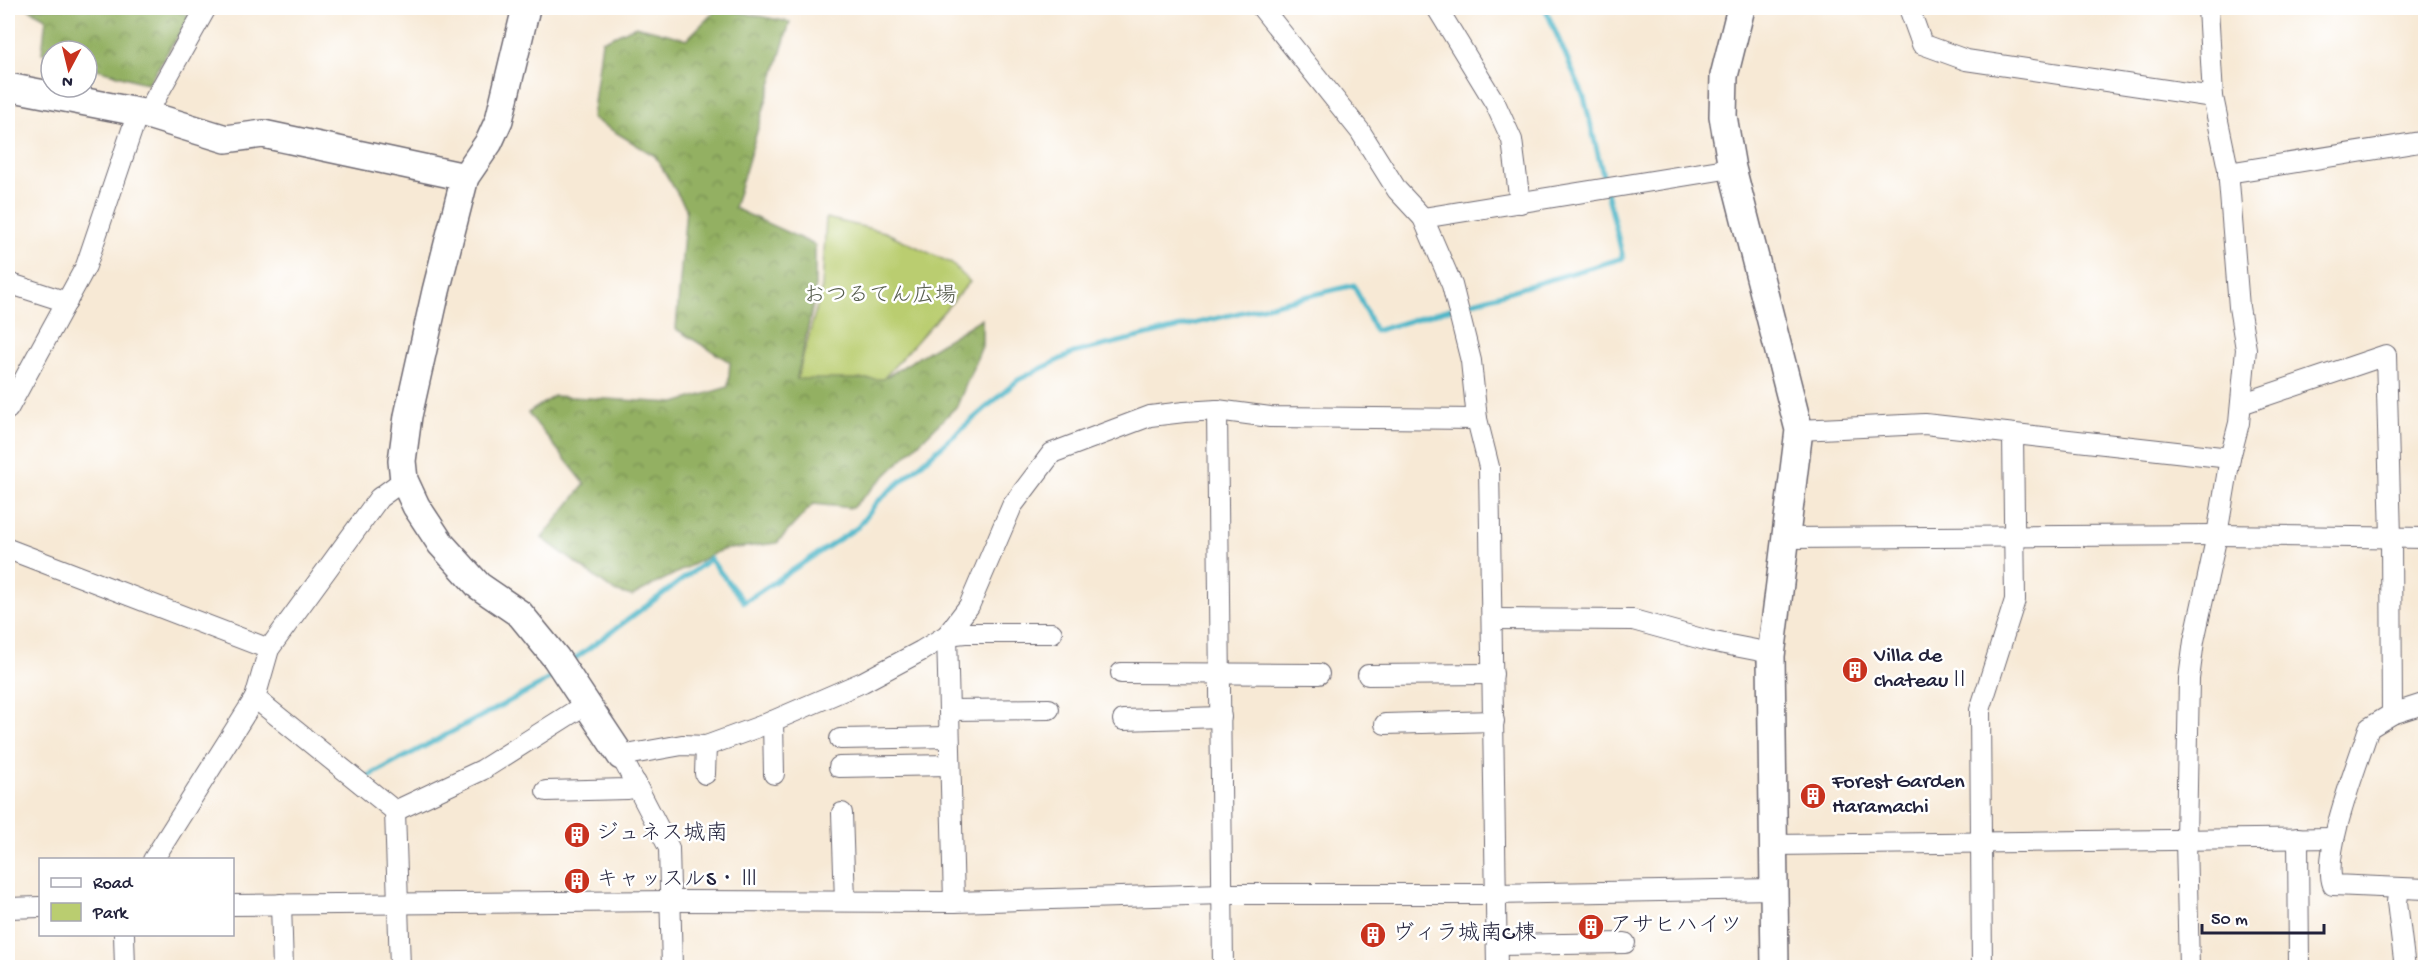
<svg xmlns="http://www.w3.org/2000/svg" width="2433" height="975" font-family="'Gochi Hand','Klee One',sans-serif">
<defs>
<pattern id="forest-crowns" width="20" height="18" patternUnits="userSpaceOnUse" patternTransform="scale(1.5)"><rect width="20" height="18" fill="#93b062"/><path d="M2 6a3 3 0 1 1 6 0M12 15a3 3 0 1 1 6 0" fill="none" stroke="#788f52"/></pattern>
</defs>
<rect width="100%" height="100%" fill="#fff"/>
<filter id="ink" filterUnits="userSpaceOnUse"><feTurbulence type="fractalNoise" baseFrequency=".0167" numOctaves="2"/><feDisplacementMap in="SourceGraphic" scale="12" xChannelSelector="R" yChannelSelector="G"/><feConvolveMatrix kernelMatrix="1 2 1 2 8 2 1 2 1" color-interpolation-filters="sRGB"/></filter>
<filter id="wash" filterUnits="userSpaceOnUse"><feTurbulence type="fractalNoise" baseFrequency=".008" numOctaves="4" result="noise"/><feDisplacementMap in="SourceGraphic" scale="24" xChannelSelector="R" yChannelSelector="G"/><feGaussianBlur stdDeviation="1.35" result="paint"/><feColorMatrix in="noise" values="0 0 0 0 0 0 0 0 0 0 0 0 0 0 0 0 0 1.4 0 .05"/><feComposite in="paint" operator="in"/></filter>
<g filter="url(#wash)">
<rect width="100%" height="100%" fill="#f7e9d5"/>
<g fill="url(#forest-crowns)" stroke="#5a694e" stroke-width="1.5">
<path d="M 27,8 L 170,8 L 190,16 L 148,84 L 87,66 L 87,51 L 51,51 L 51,55 L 42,53 L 46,18 Z"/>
<path d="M 718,8 L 790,22 L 734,208 L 815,245 L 815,296 L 797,378 L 883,379 L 982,318 L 982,346 L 957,406 L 852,508 L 813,504 L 777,543 L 721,550 L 632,596 L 614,591 L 542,538 L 585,484 L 528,413 L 554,396 L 675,403 L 728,387 L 730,362 L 676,329 L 686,208 L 655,156 L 592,118 L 602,41 L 636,26 L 687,39 Z"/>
</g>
<path fill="#bacd70" stroke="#6e7856" stroke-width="1.5" d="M 826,218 L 885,232 L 951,263 L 970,282 L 883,379 L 797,379 L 822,287 Z"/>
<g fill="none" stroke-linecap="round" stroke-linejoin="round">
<g stroke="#4bb6c8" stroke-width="5">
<path d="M 569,663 L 710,559 L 744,602 L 858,527 L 877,502 L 1018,380 L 1073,353 L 1354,285 L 1375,331 L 1623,258 L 1584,97 L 1545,8"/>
<path d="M 367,777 L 538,686 L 551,677"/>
</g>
</g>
</g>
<g filter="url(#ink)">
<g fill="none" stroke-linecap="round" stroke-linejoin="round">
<g stroke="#6d6871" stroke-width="22">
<g id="street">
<path d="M 1262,8 L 1360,131 L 1397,190 L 1423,218 L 1452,285 L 1471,361 L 1477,419 L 1489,467 L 1497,968"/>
<path d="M 1437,8 L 1495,103 L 1512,140 L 1520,203"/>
<path d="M 1909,8 L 1922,44 L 1966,60 L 2213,97"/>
<path d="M 146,115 L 206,8"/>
<path d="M 2228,173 L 2426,141"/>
<path d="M 1423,218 L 1732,168"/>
<path d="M 8,283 L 67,302"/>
<path d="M 2241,404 L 2386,355 L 2391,537 L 2392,714"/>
<path d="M 8,409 L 86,266 L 138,112"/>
<path d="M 1217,410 L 1223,968"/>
<path d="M 1799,430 L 1925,424 L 2230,458"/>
<path d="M 1787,538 L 2217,535 L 2426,538"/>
<path d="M 8,549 L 269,649"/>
<path d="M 1493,619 L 1633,620 L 1709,641 L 1771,653"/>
<path d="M 947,635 L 954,902"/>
<path d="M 947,635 L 965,633 L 1052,633"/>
<path d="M 1121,673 L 1319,674"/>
<path d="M 1368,675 L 1493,674"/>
<path d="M 255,698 L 395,811 L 400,968"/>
<path d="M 2426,703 L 2392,714 L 2369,728 C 2358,763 2321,853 2333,885 L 2426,889"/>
<path d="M 949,710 L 1049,709"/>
<path d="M 1123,720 L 1221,717"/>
<path d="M 773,721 L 774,774"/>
<path d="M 1385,724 L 1494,721"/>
<path d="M 840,739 L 949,737"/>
<path d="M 839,767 L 950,765"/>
<path d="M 705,774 L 706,746"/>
<path d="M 546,791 L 628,789 L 636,783"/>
<path d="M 395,811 L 482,770 L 586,704"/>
<path d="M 842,813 L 845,901"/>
<path d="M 2298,838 L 2299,968"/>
<path d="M 1774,845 L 2334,838"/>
<path d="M 153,860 L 255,698 L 269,649 L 379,498 L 404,480"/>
<path d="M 2399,889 L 2397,902 L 2405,968"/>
<path d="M 281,904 L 283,968"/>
<path d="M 232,905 L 672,901 L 954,902 L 1223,894 L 1496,894 L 1774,889"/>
<path d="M 8,908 L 40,907"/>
<path d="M 124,934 L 125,968"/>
<path d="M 1497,945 L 1625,943"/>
<path d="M 672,968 L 669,848 L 621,756 L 682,745 L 706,746 L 761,726 L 863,682 L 921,651 L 947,635 L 969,606 L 1012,506 L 1052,453 L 1150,416 L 1184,412 L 1217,410 L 1270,417 L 1477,419"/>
<path d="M 1982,968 L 1980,710 L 2015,600 L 2013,434"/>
<path d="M 2189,968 L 2186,840 L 2189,679 L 2194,641 L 2217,535 L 2230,458 L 2239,423 L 2246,349 L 2239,307 L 2228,169 L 2213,97 L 2208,8"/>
</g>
</g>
<g stroke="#6d6871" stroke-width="30">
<g id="secondary">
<path d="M 526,8 L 499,120 L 489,142 L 465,177 L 436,291 L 408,416 L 402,461 L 404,480 L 416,506 L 441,544 L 479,586 L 520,614 L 556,658 L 621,756"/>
<path d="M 1741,8 L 1724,76 L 1723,116 L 1732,168 L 1799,430 L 1771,656 L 1775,968"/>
<path d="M 8,87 L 138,112 L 226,139 L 263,134 L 465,177"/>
</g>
</g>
<use href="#street" stroke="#fff" stroke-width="20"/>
<use href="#secondary" stroke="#fff" stroke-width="27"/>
</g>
</g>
<defs>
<g id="building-disc" transform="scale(1.35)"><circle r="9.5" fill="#c8321e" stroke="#fff"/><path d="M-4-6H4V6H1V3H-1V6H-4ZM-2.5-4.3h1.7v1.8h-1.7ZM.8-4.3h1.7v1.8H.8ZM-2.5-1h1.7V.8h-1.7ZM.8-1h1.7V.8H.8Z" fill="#fff"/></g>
</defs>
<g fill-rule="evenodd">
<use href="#building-disc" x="1855" y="670"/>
<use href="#building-disc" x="1813" y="796"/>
<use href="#building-disc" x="577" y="835"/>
<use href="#building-disc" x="577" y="881"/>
<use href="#building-disc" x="1591" y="927"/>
<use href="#building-disc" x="1373" y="935"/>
</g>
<g text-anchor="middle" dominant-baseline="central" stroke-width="5" stroke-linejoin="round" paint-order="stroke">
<g font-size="22" fill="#575e4e" stroke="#fff">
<text x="880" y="297">おつるてん広場</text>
</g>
<g font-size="22" fill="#22223b" stroke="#fff" text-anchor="start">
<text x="1874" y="657">Villa de<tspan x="1874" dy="25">chateauⅡ</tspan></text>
<text x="1832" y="783">Forest Garden<tspan x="1832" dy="25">Haramachi</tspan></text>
<text x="596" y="835">ジュネス城南</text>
<text x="596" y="881">キャッスルS・Ⅲ</text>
<text x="1610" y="927">アサヒハイツ</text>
<text x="1392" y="935">ヴィラ城南C棟</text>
</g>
</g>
<rect width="2433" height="975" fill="none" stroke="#fff" stroke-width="30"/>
<rect x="39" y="858" width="195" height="78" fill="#ffffff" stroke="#a7a7b1" stroke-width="1.5"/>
<rect x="51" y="878" width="30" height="9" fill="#ffffff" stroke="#a7a7b1" stroke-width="1.5"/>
<text x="93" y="888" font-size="18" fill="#22223b">Road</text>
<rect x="51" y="903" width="30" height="18" fill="#bacd70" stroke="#a7a7b1" stroke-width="1.5"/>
<text x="93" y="918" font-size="18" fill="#22223b">Park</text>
<g transform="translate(69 69) rotate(187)"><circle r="28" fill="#ffffff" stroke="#a7a7b1" stroke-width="1.5"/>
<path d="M0-4.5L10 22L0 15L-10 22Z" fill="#c8321e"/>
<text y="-9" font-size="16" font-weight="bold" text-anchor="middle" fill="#22223b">N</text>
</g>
<path d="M2202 924v9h122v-9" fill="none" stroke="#22223b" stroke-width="3"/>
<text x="2211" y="924" font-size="18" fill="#22223b" stroke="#ffffff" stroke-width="4.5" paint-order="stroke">50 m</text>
</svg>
